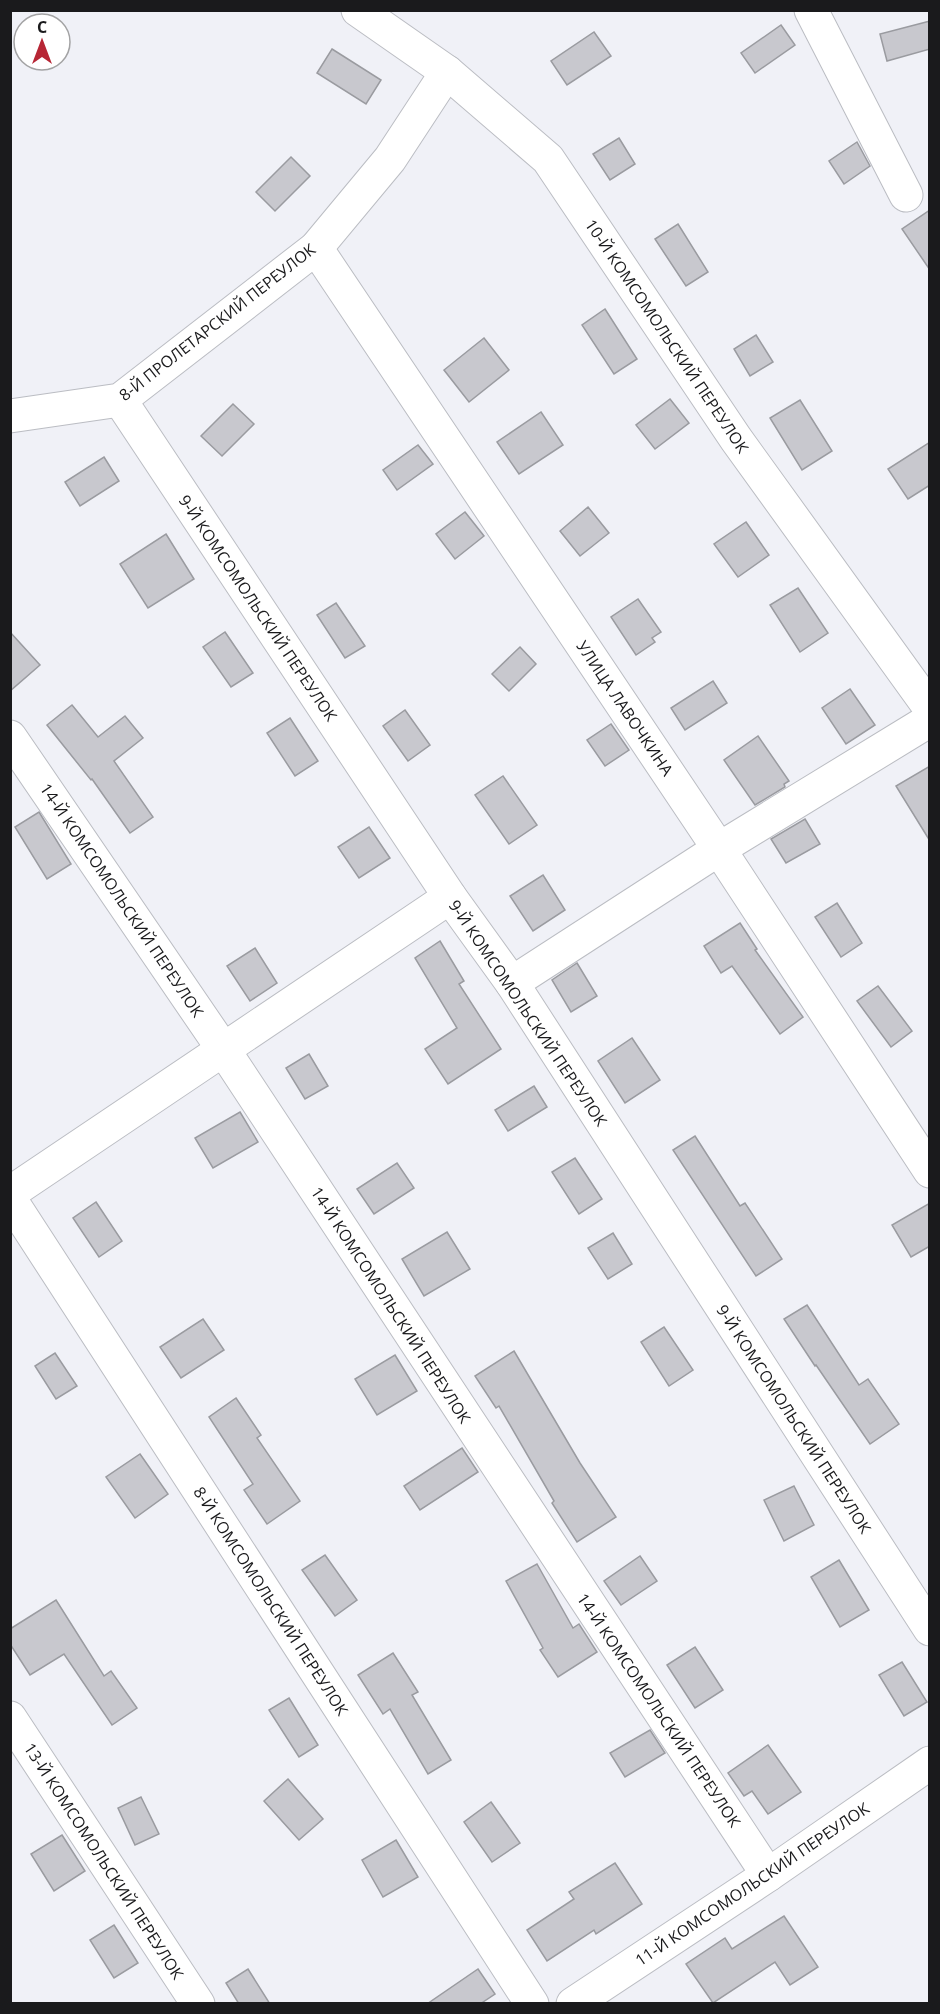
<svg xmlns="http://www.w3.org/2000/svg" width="940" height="2014" font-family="'Open Sans',sans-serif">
<rect width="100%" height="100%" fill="#f0f1f7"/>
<g fill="#c8c8ce" stroke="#9a9ba0" stroke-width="1.5">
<path d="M 930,21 L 930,49 L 887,61 L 880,34 Z"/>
<path d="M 781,25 L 795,45 L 755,73 L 741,53 Z"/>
<path d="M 594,32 L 611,56 L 567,85 L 551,61 Z"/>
<path d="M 332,49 L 381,80 L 366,104 L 317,73 Z"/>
<path d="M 619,138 L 635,164 L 610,180 L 593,154 Z"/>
<path d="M 857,142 L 870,166 L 844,184 L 829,161 Z"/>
<path d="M 291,157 L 310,176 L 275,211 L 256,192 Z"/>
<path d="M 930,210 L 930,270 L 902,229 Z"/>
<path d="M 678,224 L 708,272 L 686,286 L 655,239 Z"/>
<path d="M 605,309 L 637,359 L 614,374 L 582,325 Z"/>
<path d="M 756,335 L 773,362 L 750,376 L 734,349 Z"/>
<path d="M 484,338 L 509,370 L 469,402 L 444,370 Z"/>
<path d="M 670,399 L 689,423 L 655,449 L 636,425 Z"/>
<path d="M 800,400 L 832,451 L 802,470 L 770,418 Z"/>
<path d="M 233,404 L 254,424 L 222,456 L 201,436 Z"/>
<path d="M 541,412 L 563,445 L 519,474 L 497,442 Z"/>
<path d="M 930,442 L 930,485 L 908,499 L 888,469 Z"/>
<path d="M 418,445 L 433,464 L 397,490 L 383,470 Z"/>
<path d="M 104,457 L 119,481 L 80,506 L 65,482 Z"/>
<path d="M 588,507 L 609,533 L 580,556 L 560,531 Z"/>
<path d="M 465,512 L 484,536 L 455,559 L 436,534 Z"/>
<path d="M 746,522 L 769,555 L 738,577 L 714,544 Z"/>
<path d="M 166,534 L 194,579 L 148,608 L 120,564 Z"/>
<path d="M 798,588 L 828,633 L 800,652 L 770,605 Z"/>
<path d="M 638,599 L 661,632 L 652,638 L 655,642 L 636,655 L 611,617 Z"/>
<path d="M 336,603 L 365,646 L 345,658 L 317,615 Z"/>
<path d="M 10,632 L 40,665 L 10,691 Z"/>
<path d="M 225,632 L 253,673 L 231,687 L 203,647 Z"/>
<path d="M 520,647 L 536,664 L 509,691 L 492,674 Z"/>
<path d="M 713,681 L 727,703 L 685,730 L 671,708 Z"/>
<path d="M 850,689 L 875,725 L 846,744 L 822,708 Z"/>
<path d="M 72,705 L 98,737 L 125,716 L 143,738 L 114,761 L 153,817 L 130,833 L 92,779 L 91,780 L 47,725 Z"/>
<path d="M 405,710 L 430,745 L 408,761 L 383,726 Z"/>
<path d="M 290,718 L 318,761 L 295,776 L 267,733 Z"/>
<path d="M 611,724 L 629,750 L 605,766 L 587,740 Z"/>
<path d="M 758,736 L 789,781 L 784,784 L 785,787 L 755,805 L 724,760 Z"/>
<path d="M 930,766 L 930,841 L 896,786 Z"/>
<path d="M 503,776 L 537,825 L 509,844 L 475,795 Z"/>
<path d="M 39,812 L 71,864 L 47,879 L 15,827 Z"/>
<path d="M 805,819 L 820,844 L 786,863 L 771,839 Z"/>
<path d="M 369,827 L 390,858 L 359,878 L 338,847 Z"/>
<path d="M 543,875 L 565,910 L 533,931 L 510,896 Z"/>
<path d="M 837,903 L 862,943 L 841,957 L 815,917 Z"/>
<path d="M 740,923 L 757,949 L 755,950 L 803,1017 L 780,1034 L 732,966 L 721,973 L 704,946 Z"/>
<path d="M 440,941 L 464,981 L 459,984 L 501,1049 L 448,1084 L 425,1049 L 457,1028 L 415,958 Z"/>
<path d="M 255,948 L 277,983 L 250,1001 L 227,966 Z"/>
<path d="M 577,963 L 597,996 L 571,1012 L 552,980 Z"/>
<path d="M 878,986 L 912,1031 L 891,1047 L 857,1001 Z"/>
<path d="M 632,1038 L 660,1080 L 625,1103 L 598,1061 Z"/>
<path d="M 309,1054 L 328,1086 L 305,1099 L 286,1068 Z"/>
<path d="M 534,1086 L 547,1107 L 508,1131 L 495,1110 Z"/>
<path d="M 240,1112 L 258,1142 L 213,1168 L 195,1138 Z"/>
<path d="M 695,1136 L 740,1206 L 745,1203 L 782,1259 L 756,1276 L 673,1150 Z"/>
<path d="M 575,1158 L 602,1199 L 579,1214 L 552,1172 Z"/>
<path d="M 397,1163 L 414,1188 L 374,1214 L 357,1189 Z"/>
<path d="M 96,1202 L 122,1241 L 99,1257 L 73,1218 Z"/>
<path d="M 930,1203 L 930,1246 L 911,1257 L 892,1225 Z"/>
<path d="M 447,1232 L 470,1269 L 424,1296 L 402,1259 Z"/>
<path d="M 613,1233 L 632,1264 L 608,1279 L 588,1248 Z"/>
<path d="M 807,1305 L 859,1385 L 868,1379 L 899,1424 L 870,1444 L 816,1365 L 815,1366 L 784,1319 Z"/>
<path d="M 203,1319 L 224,1350 L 181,1378 L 160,1347 Z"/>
<path d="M 664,1327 L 693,1370 L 669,1386 L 641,1342 Z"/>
<path d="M 514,1351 L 580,1463 L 616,1517 L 577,1542 L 552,1503 L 554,1501 L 499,1406 L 496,1408 L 475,1376 Z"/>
<path d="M 55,1353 L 77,1386 L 56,1399 L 35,1366 Z"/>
<path d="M 395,1355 L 417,1391 L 377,1415 L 355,1379 Z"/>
<path d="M 236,1398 L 261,1435 L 257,1438 L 300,1501 L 267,1524 L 244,1490 L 253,1484 L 209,1417 Z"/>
<path d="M 462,1448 L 478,1472 L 420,1510 L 404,1486 Z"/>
<path d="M 140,1454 L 168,1494 L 135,1518 L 106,1477 Z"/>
<path d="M 794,1486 L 814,1525 L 784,1541 L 764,1500 Z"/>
<path d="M 325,1555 L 357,1600 L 335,1616 L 302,1570 Z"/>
<path d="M 640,1556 L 657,1581 L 621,1605 L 604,1581 Z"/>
<path d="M 839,1560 L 869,1610 L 840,1627 L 811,1577 Z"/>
<path d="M 537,1564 L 573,1628 L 579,1624 L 597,1652 L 558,1677 L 540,1650 L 543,1648 L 506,1581 Z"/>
<path d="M 56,1600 L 104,1676 L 111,1671 L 137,1708 L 112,1725 L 64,1654 L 30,1675 L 10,1644 L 10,1629 Z"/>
<path d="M 695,1647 L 723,1690 L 695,1708 L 667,1665 Z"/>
<path d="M 393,1653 L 418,1692 L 412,1695 L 451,1760 L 428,1774 L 390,1709 L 383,1714 L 358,1675 Z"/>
<path d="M 902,1662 L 927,1702 L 904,1716 L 879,1675 Z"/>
<path d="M 289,1698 L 318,1745 L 299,1757 L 269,1710 Z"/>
<path d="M 650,1730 L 665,1753 L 625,1777 L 610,1753 Z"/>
<path d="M 768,1745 L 801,1792 L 768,1814 L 752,1791 L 744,1796 L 728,1773 Z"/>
<path d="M 288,1779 L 323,1819 L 299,1840 L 264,1801 Z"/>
<path d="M 141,1797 L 159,1834 L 135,1845 L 118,1808 Z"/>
<path d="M 491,1802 L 520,1843 L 492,1862 L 464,1822 Z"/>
<path d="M 62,1835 L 85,1871 L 54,1891 L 31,1854 Z"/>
<path d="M 396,1840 L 418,1877 L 383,1897 L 362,1860 Z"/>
<path d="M 615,1863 L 642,1904 L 596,1934 L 594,1930 L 547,1961 L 527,1930 L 574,1899 L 569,1892 Z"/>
<path d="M 784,1916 L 818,1967 L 790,1985 L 775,1962 L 713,2003 L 686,1964 L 725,1938 L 732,1949 Z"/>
<path d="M 114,1925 L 138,1963 L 114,1978 L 90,1940 Z"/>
<path d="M 248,1969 L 270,2004 L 239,2004 L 226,1983 Z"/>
<path d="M 478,1969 L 495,1994 L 480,2004 L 427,2004 Z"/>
</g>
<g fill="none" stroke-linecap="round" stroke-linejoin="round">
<g stroke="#bbbdc3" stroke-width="35">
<g id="minor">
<path d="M 358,10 L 447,72 L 548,159 L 736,439 L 930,708"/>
<path d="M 811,10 L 906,195"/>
<path d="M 316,248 L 719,849 L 930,1171"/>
<path d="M 120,400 L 450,897 L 512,983 L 930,1629"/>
<path d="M 10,416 L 120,400 L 316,248 L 390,159 L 447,72"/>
<path d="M 10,737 L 223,1049 L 768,1875"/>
<path d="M 512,983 L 719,849 L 930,720"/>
<path d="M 10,1193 L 450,897"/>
<path d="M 10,1199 L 532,2004"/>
<path d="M 10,1718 L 198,2004"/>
<path d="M 573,2004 L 768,1875 L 930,1763"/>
</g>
</g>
<use href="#minor" stroke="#fff" stroke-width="33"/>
</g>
<g text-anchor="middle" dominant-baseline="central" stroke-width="5" stroke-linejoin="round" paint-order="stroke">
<g font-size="16" fill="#1a1a1c" stroke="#fff">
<text transform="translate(217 322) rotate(-38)">8-Й ПРОЛЕТАРСКИЙ ПЕРЕУЛОК</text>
<text transform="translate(667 336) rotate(56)">10-Й КОМСОМОЛЬСКИЙ ПЕРЕУЛОК</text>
<text transform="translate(258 608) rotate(56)">9-Й КОМСОМОЛЬСКИЙ ПЕРЕУЛОК</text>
<text transform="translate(625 708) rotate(56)">УЛИЦА ЛАВОЧКИНА</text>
<text transform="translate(122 900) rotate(56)">14-Й КОМСОМОЛЬСКИЙ ПЕРЕУЛОК</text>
<text transform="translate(528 1013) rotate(56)">9-Й КОМСОМОЛЬСКИЙ ПЕРЕУЛОК</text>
<text transform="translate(391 1305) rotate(57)">14-Й КОМСОМОЛЬСКИЙ ПЕРЕУЛОК</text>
<text transform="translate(794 1419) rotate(57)">9-Й КОМСОМОЛЬСКИЙ ПЕРЕУЛОК</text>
<text transform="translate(271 1601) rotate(57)">8-Й КОМСОМОЛЬСКИЙ ПЕРЕУЛОК</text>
<text transform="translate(659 1710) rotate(56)">14-Й КОМСОМОЛЬСКИЙ ПЕРЕУЛОК</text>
<text transform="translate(104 1861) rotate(57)">13-Й КОМСОМОЛЬСКИЙ ПЕРЕУЛОК</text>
<text transform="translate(752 1884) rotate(-34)">11-Й КОМСОМОЛЬСКИЙ ПЕРЕУЛОК</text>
</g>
</g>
<rect width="940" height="2014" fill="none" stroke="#1a1a1c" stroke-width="24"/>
<g transform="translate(42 42)"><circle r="28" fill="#ffffff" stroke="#a3a3a4" stroke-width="1.5"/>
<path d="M0-4.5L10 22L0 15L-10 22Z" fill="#b72635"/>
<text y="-9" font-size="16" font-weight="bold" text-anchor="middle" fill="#1a1a1c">С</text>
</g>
</svg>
